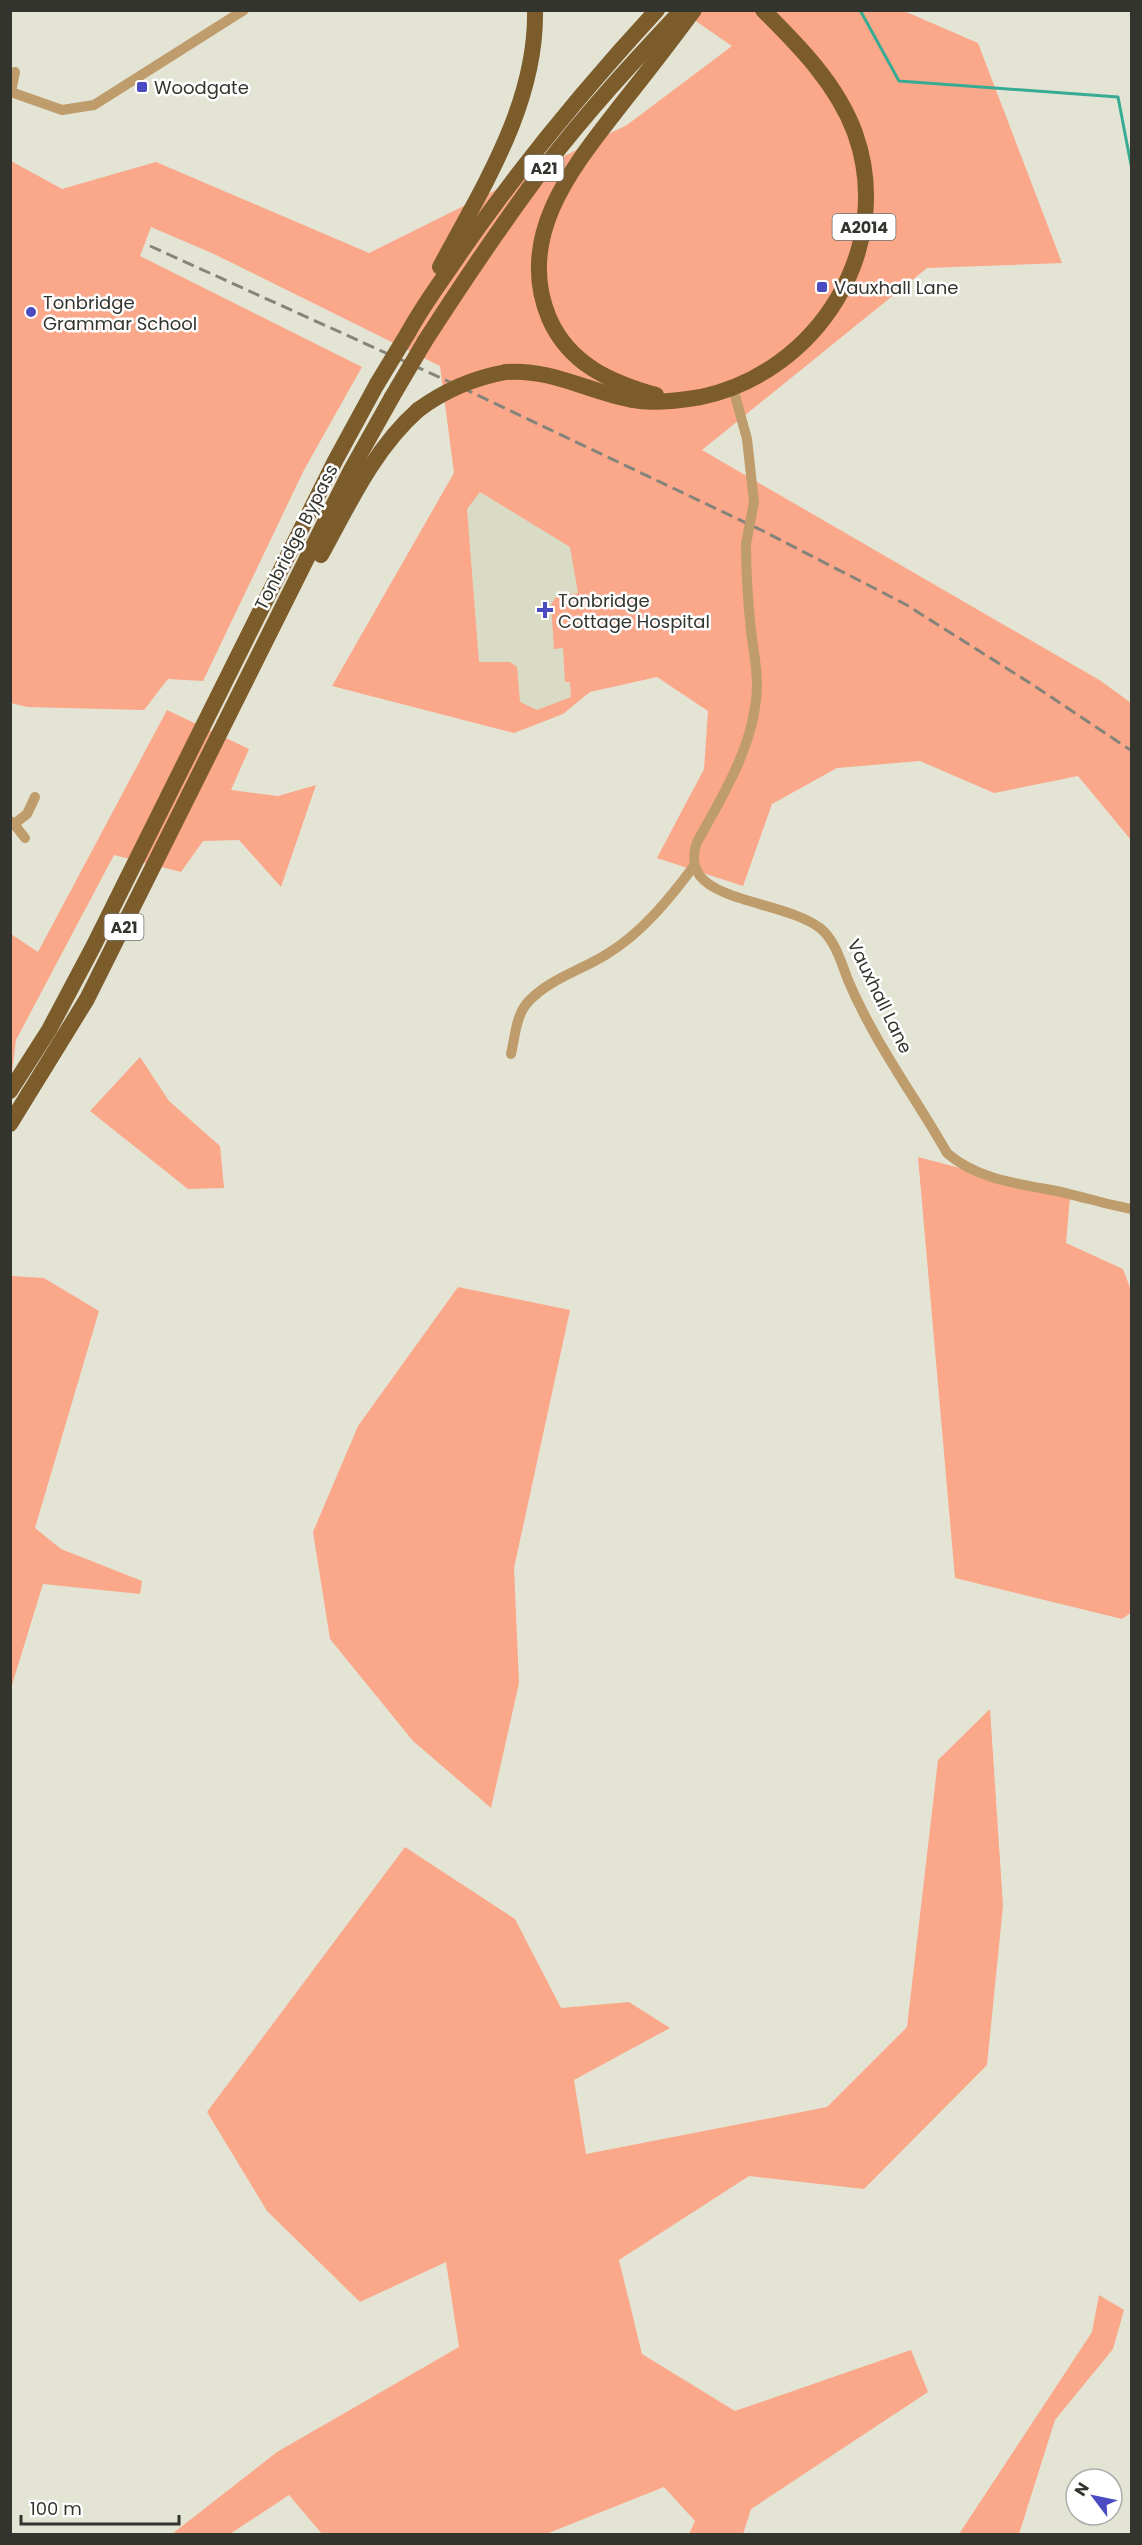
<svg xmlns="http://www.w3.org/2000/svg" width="1142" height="2545" font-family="Poppins,sans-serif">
<rect width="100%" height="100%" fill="#e4e4d5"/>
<path fill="#dadbc4" d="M 472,469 L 620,547 L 601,684 L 525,720 L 369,667 Z"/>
<g fill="#faa78a" fill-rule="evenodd">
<path d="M 681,11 L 904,11 L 978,43 L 1062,263 L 927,268 L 702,450 L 1101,681 L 1131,703 L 1131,840 L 1078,776 L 994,793 L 920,761 L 837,768 L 772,804 L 743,886 L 657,858 L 704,769 L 708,711 L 657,677 L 590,692 L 563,714 L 514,733 L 332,686 L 454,473 L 440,366 L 214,254 L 151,227 L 140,256 L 362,367 L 304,470 L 203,681 L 168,679 L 144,710 L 27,707 L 11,703 L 11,161 L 62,189 L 156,162 L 369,253 L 627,125 L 732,46 ZM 480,492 L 570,547 L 578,593 L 556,597 L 551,605 L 554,649 L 563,648 L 565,682 L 570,682 L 571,697 L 537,710 L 520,702 L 517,667 L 510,662 L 479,662 L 467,509 Z"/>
<path d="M 167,710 L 249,749 L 231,790 L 278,796 L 316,785 L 281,887 L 239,840 L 203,841 L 181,872 L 114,855 L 16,1040 L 11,1080 L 11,934 L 38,952 Z"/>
<path d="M 140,1057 L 169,1101 L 220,1146 L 224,1188 L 188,1189 L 90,1111 Z"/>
<path d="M 918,1157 L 1070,1197 L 1066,1243 L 1123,1269 L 1132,1293 L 1132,1612 L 1122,1619 L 955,1578 Z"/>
<path d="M 11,1276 L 44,1278 L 99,1311 L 35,1528 L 61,1549 L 142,1581 L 140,1594 L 43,1584 L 11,1688 Z"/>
<path d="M 458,1287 L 570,1310 L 514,1568 L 519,1683 L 491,1808 L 413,1741 L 330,1639 L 313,1532 L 358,1426 Z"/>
<path d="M 990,1709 L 1003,1906 L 987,2065 L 864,2189 L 749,2176 L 619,2260 L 642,2354 L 735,2411 L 911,2350 L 928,2392 L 751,2509 L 743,2534 L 689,2534 L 695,2521 L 664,2487 L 546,2534 L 322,2534 L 289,2495 L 230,2534 L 172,2534 L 277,2452 L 459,2347 L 446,2262 L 360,2302 L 267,2211 L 207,2112 L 405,1847 L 515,1919 L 561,2008 L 629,2002 L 670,2028 L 574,2080 L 586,2154 L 827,2107 L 907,2027 L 938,1760 Z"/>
<path d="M 1099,2295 L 1124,2310 L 1113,2349 L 1055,2420 L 1019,2534 L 959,2534 L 1092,2332 Z"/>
</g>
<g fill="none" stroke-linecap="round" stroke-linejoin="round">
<path stroke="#38ac93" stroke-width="3" d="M 860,10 L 899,81 L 1118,97 L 1132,170"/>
<g stroke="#bf9c6c" stroke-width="10">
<path d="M 15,72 L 11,92 L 62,110 L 94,105 L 244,10"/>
<path d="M 733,388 L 747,439 L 754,502"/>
<path d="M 746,544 C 746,573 748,602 751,631 C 753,648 757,667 757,685 C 756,742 724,794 697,842 C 693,854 692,865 700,876 C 720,902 790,905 820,928 C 835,940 841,962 848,980 C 874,1042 914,1095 947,1153 C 974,1177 1012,1183 1046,1189 C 1075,1194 1103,1204 1132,1209"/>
<path d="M 10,821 L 14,824 L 27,814 L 35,797"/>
<path d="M 14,824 L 25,838"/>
<path d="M 511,1054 C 515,1037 516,1015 528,1002 C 549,979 582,970 607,954 C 642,933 670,898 694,866"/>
</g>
<g stroke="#7d5c2c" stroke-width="16">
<path d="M 440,267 C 482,188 537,104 535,10"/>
<path d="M 408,333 C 423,305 443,279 461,252 C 520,167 586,87 657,10"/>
<path d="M 425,341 C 463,282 502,224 544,168 C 586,113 634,61 682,10"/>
<path d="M 506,372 C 554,369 588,392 633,400 C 651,404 683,400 701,397 C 818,372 896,248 855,133 C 837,84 799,46 763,10"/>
<path d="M 656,395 C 610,382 569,364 549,318 C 514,234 576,163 624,101 C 648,71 671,41 694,10"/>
<path d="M 321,555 C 349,504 374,449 418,410"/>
<path d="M 10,1091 L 49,1030 L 93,947 L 335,461 L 377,384"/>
<path d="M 10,1124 L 87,999 L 350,472 L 392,397"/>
</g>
<path stroke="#84847a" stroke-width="3" stroke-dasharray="12 6" stroke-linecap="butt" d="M 150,246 L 450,382 L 763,531 L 905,604 L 1033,685 L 1132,751"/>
<path stroke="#bf9c6c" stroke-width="10" d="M 746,544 L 754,502"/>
<g stroke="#7d5c2c" stroke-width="16">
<path d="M 377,384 L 408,333"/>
<path d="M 392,397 L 425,341"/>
<path d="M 418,410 C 445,390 473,378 506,372"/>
</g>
</g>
<g fill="#4a4bc1" stroke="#fff" stroke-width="2">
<rect x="136" y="81" width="12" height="12" rx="3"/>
<rect x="816" y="281" width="12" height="12" rx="3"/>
<circle cx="31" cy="312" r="6"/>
<path d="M542 601h6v6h6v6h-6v6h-6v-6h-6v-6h6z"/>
</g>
<g text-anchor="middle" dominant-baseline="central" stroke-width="5" stroke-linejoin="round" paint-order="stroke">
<g fill="#fff" stroke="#70716d" stroke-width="1.5">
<rect x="524.5" y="155" width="39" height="26" rx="4.5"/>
<rect x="832.5" y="214" width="63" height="26" rx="4.5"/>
<rect x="104.5" y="914" width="39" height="26" rx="4.5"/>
</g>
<g font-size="16" font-weight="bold" fill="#33342e">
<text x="544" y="168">A21</text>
<text x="864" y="227">A2014</text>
<text x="124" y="927">A21</text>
</g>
<g font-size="18" fill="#33342e" stroke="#fff" text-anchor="start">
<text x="154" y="87">Woodgate</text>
<text x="834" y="287">Vauxhall Lane</text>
<text x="43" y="302">Tonbridge<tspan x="43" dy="21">Grammar School</tspan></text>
<text x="558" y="600">Tonbridge<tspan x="558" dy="21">Cottage Hospital</tspan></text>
</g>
<g font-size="18" fill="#33342e" stroke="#fff">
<text transform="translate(296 537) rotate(-63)">Tonbridge Bypass</text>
<text transform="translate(880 996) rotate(64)">Vauxhall Lane</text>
</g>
</g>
<rect width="1142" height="2545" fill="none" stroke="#33342e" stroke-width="24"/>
<g transform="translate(1094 2497) rotate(302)"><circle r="28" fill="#ffffff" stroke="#adaeab" stroke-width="1.5"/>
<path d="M0-4.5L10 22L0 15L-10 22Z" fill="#4a4bc1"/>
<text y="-9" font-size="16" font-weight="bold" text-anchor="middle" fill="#33342e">N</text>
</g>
<path d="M21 2515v9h158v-9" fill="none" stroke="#33342e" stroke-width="3"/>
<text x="30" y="2515" font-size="18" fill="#33342e" stroke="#ffffff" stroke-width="4.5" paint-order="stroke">100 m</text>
</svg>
